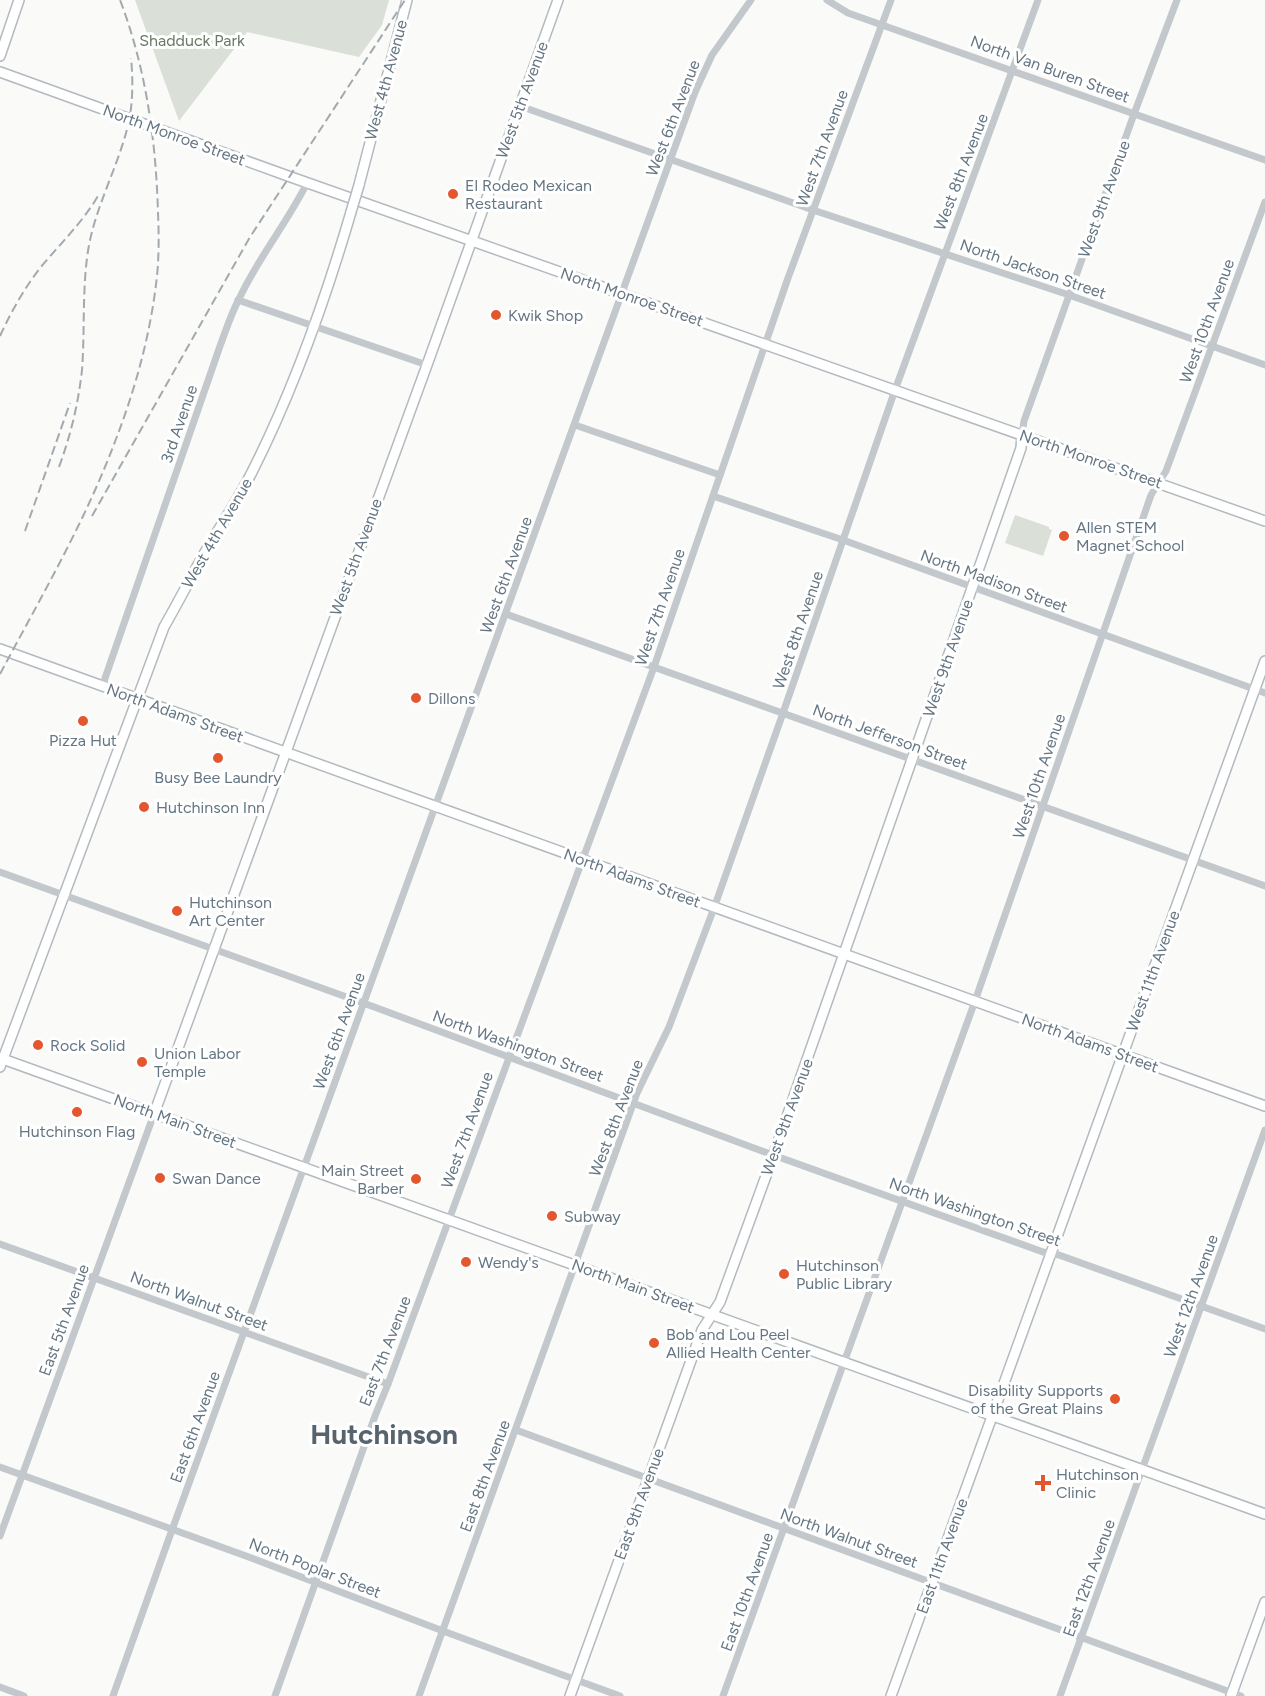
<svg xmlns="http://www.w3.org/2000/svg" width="1265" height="1696" font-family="Figtree,sans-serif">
<rect width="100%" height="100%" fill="#fafaf8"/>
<g fill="#dadfd7">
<path d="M 135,0 L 389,0 L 382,25 L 359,57 L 247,32 L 179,121 Z"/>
<path d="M 1015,515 L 1049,527 L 1049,529 L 1052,530 L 1043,556 L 1005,543 Z"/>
</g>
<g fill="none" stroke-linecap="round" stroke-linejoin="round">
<g stroke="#b3babf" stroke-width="12">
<g id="secondary">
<path d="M 0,56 L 19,0"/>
<path d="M 0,72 L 288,176 L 1265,521"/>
<path d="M 359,185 L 407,0"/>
<path d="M 0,649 L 1265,1106"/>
<path d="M 0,1058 L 1265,1514"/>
<path d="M 0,1067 L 164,627 C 179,601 193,573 208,547 C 223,522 239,498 252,472 C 294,389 325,301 351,212"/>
<path d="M 154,1114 L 427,365 L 558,0"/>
<path d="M 570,1696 L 702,1330 L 720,1302 L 770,1165 L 1021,448 L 1022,435"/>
<path d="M 891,1696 L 1265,661"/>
<path d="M 1231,1696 L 1265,1602"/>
</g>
</g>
<g stroke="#c3c8cc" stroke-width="7">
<path d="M 827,0 L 848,13 L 1265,160"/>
<path d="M 520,106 L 813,210 L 1069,295 L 1265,365"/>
<path d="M 238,300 L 427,365"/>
<path d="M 575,425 L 720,475"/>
<path d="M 1022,435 L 1024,421 L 1134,114 L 1177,0"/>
<path d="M 713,496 L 843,540 L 1265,693"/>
<path d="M 506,614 L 1265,886"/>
<path d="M 102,687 L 220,346 C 226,330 231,314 239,299 C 258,258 287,223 307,183"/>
<path d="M 0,872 L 377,1008 L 762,1151 L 1043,1252 L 1059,1255 L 1265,1329"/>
<path d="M 0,1244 L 388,1384"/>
<path d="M 516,1430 L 1241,1696"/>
<path d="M 0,1467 L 246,1556 L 443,1631 L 620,1696"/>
<path d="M 0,1536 L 154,1114"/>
<path d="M 0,1687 L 24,1696"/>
<path d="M 113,1696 L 168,1541 L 695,92 L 712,55 L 751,0"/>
<path d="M 275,1696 L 375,1416 L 388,1384 L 654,667 L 788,278 L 891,0"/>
<path d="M 419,1696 L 637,1093 L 669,1027 L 714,908 L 783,713 L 895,390 L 1038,0"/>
<path d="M 723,1696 L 975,1001 L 1151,495 L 1166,471 L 1265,202"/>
<path d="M 1060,1696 L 1265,1130"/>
</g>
<use href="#secondary" stroke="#fff" stroke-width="9"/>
<g stroke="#a2aab0" stroke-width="2" stroke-dasharray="9 4.5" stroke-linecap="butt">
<path d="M 0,336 C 11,312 24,289 40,268 C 60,244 82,223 98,196"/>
<path d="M 59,467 C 71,434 78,405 82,370 C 85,330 82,290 88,251 C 95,206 119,166 129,121 C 133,101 133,78 131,58"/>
<path d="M 92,516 L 250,237 L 405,0"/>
<path d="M 25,531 L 70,403"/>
<path d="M 0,674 C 41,597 86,520 116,439 C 136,387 151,332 157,276 C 159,255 159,234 158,213 C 156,141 146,68 120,0"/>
</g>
<g stroke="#b3babf" stroke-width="12" stroke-linecap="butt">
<path id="secondary-bridge" d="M 351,212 L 359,185"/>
</g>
<use href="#secondary-bridge" stroke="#fff" stroke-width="9"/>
</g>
<g fill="#e4572e" stroke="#fff" stroke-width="2">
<circle cx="453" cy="194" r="6"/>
<circle cx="496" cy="315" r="6"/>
<circle cx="1064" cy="536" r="6"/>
<circle cx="416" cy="698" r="6"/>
<circle cx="83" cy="721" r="6"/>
<circle cx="218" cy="758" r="6"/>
<circle cx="144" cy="807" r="6"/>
<circle cx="177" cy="911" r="6"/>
<circle cx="38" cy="1045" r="6"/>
<circle cx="142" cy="1062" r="6"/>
<circle cx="77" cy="1112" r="6"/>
<circle cx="160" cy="1178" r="6"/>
<circle cx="416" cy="1179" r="6"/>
<circle cx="552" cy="1216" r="6"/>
<circle cx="466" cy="1262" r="6"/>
<circle cx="784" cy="1274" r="6"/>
<circle cx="654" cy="1343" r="6"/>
<circle cx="1115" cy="1399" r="6"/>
<path d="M1040 1474h6v6h6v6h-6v6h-6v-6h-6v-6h6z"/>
</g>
<g text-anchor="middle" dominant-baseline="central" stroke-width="6" stroke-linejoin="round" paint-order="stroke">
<g font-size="16" fill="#687a64" stroke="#fff">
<text x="192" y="40">Shadduck Park</text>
</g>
<g font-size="16" fill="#657683" stroke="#fff">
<text transform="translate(1050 69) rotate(20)">North Van Buren Street</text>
<text transform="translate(386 80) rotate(-75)">West 4th Avenue</text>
<text transform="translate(522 100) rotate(-70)">West 5th Avenue</text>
<text transform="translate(673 118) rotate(-69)">West 6th Avenue</text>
<text transform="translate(174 135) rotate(20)">North Monroe Street</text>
<text transform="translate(822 148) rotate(-70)">West 7th Avenue</text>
<text transform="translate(961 172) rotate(-69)">West 8th Avenue</text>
<text transform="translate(1104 199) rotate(-70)">West 9th Avenue</text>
<text transform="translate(1033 269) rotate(19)">North Jackson Street</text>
<text transform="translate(632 297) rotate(19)">North Monroe Street</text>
<text transform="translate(1207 321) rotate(-70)">West 10th Avenue</text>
<text transform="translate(179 424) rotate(-71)">3rd Avenue</text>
<text transform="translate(1091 459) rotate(19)">North Monroe Street</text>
<text transform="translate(217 533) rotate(-60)">West 4th Avenue</text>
<text transform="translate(356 557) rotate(-70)">West 5th Avenue</text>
<text transform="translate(506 575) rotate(-70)">West 6th Avenue</text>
<text transform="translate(994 581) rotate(20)">North Madison Street</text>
<text transform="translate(660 607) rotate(-71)">West 7th Avenue</text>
<text transform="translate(798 630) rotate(-71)">West 8th Avenue</text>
<text transform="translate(948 658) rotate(-71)">West 9th Avenue</text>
<text transform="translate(175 713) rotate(20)">North Adams Street</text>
<text transform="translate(890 737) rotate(20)">North Jefferson Street</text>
<text transform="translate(1039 776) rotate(-71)">West 10th Avenue</text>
<text transform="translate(632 878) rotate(20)">North Adams Street</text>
<text transform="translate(1153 971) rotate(-70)">West 11th Avenue</text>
<text transform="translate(339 1031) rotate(-70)">West 6th Avenue</text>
<text transform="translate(1090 1043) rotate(20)">North Adams Street</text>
<text transform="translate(518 1046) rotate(20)">North Washington Street</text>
<text transform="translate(787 1117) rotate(-70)">West 9th Avenue</text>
<text transform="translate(616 1118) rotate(-69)">West 8th Avenue</text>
<text transform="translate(175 1121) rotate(20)">North Main Street</text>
<text transform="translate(467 1130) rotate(-70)">West 7th Avenue</text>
<text transform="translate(975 1212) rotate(19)">North Washington Street</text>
<text transform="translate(633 1286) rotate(20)">North Main Street</text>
<text transform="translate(1191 1296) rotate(-70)">West 12th Avenue</text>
<text transform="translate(199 1301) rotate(20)">North Walnut Street</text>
<text transform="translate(64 1320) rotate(-70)">East 5th Avenue</text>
<text transform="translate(385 1351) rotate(-69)">East 7th Avenue</text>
<text transform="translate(195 1427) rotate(-70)">East 6th Avenue</text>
<text transform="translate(485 1476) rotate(-70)">East 8th Avenue</text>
<text transform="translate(639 1504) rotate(-70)">East 9th Avenue</text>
<text transform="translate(849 1538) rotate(20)">North Walnut Street</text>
<text transform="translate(942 1556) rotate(-70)">East 11th Avenue</text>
<text transform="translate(315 1568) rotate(21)">North Poplar Street</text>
<text transform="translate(1089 1578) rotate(-70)">East 12th Avenue</text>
<text transform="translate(747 1592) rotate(-70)">East 10th Avenue</text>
</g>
<g font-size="16" fill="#657683" stroke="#fff" text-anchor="start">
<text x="465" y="185">El Rodeo Mexican<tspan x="465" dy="18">Restaurant</tspan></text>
<text x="508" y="315">Kwik Shop</text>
<text x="1076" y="527">Allen STEM<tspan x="1076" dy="18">Magnet School</tspan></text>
<text x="428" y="698">Dillons</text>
<text x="83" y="740" text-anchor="middle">Pizza Hut</text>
<text x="218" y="777" text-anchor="middle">Busy Bee Laundry</text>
<text x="156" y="807">Hutchinson Inn</text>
<text x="189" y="902">Hutchinson<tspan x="189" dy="18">Art Center</tspan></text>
<text x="50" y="1045">Rock Solid</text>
<text x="154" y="1053">Union Labor<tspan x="154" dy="18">Temple</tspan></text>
<text x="77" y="1131" text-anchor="middle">Hutchinson Flag</text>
<text x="404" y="1170" text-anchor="end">Main Street<tspan x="404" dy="18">Barber</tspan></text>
<text x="172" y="1178">Swan Dance</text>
<text x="564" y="1216">Subway</text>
<text x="478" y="1262">Wendy's</text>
<text x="796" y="1265">Hutchinson<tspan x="796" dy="18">Public Library</tspan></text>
<text x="666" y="1334">Bob and Lou Peel<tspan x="666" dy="18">Allied Health Center</tspan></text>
<text x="1103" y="1390" text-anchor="end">Disability Supports<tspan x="1103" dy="18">of the Great Plains</tspan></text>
<text x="1056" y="1474">Hutchinson<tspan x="1056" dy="18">Clinic</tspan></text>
</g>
<g font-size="28" font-weight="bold" fill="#57646e" stroke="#fff">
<text x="384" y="1434">Hutchinson</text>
</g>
</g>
</svg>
